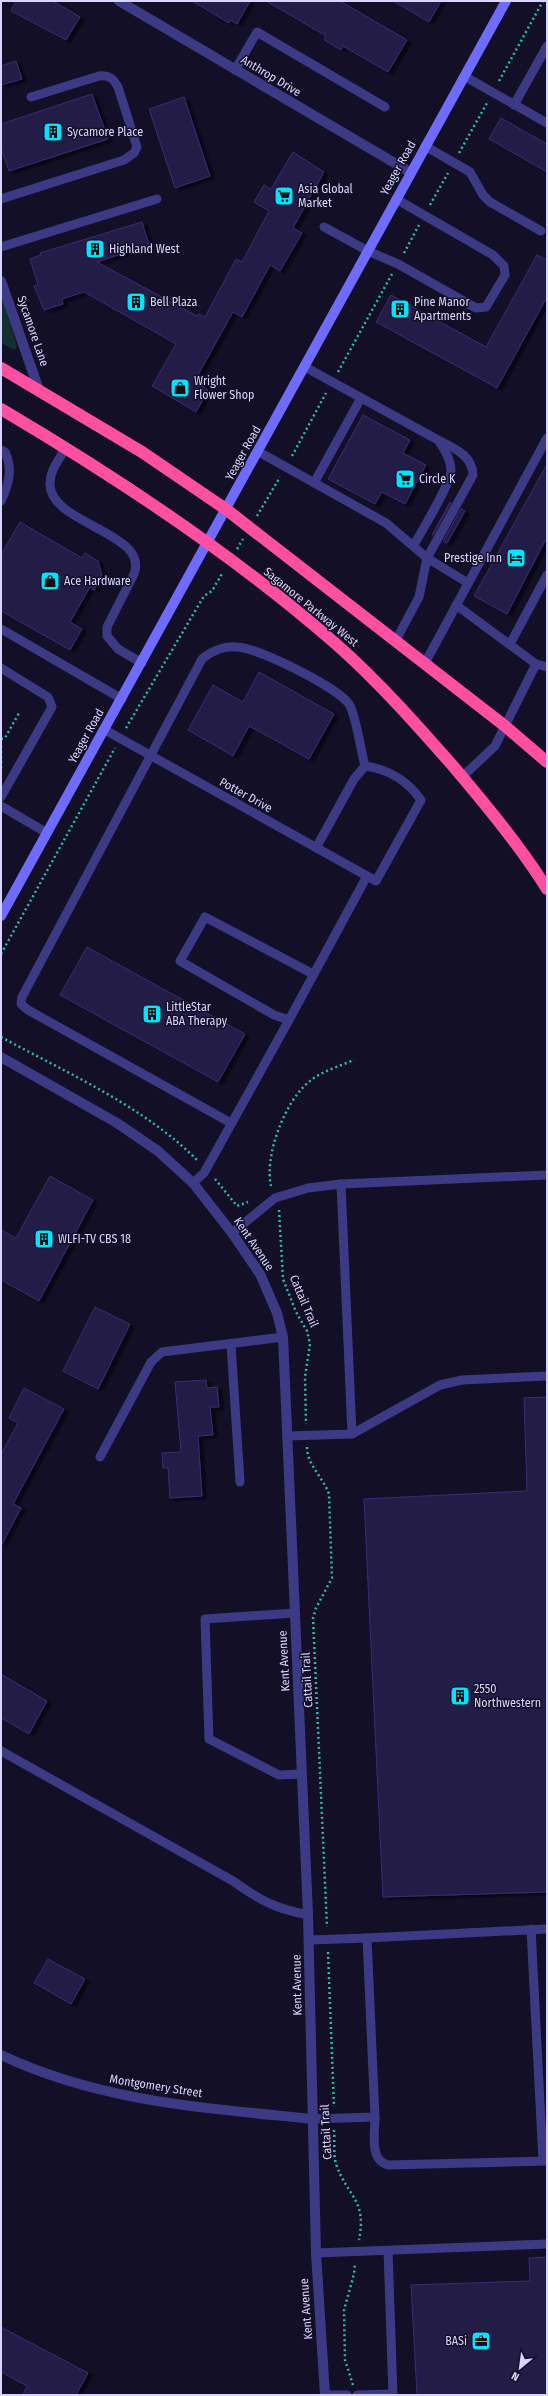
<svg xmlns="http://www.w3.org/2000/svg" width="548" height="2396" font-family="'Fira Sans Condensed',sans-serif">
<defs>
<filter id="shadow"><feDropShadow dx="4.5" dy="2.5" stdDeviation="1" flood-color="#0009"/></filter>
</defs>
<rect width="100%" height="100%" fill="#130f26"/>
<path fill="#12302f" d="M 1,293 L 17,346 L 15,350 L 1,343 Z"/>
<g fill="#241b47" stroke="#3b2d73" filter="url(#shadow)">
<path d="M 16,1 L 53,1 L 80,17 L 66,40 L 11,11 Z"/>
<path d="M 192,1 L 250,1 L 237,24 L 230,20 L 229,23 Z"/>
<path d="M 266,1 L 340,1 L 407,40 L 388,72 L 343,46 L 341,50 L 324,40 L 326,36 Z"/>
<path d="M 393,1 L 441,1 L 429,22 Z"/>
<path d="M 16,61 L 22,79 L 1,85 L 1,66 Z"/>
<path d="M 92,94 L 108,139 L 9,171 L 1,148 L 1,124 Z"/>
<path d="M 184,97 L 210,176 L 175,188 L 149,109 Z"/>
<path d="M 501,118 L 547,144 L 547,172 L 489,139 Z"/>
<path d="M 293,152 L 324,172 L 293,228 L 302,233 L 280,271 L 270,265 L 242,317 L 233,312 L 194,382 L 208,390 L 196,412 L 152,386 L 176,344 L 84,292 L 62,299 L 63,304 L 44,310 L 34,286 L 38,285 L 30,259 L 41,255 L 40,253 L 142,222 L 149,245 L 97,262 L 197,316 L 199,314 L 205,317 L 236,259 L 242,262 L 269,211 L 254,202 L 264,185 L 271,189 Z"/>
<path d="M 537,255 L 547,260 L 547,297 L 497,388 L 376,322 L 391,295 L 486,347 Z"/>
<path d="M 363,415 L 410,440 L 403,453 L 426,465 L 405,504 L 382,492 L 375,504 L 328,479 Z"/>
<path d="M 547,464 L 547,537 L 507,614 L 474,596 Z"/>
<path d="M 450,502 L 451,503 L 433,535 L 432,535 Z"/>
<path d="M 461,509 L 465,511 L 447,543 L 443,541 Z"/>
<path d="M 20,522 L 82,558 L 85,553 L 98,561 L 102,575 L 94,590 L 90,587 L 70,622 L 82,629 L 70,650 L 1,611 L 1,555 Z"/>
<path d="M 259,672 L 334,714 L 309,759 L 249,726 L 233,756 L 188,730 L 213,685 L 243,702 Z"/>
<path d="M 87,947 L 245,1034 L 218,1082 L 60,995 Z"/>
<path d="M 50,1176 L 93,1200 L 39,1301 L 1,1280 L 1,1230 L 16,1238 Z"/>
<path d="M 95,1307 L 130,1324 L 98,1389 L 63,1371 Z"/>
<path d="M 206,1380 L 207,1388 L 217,1387 L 219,1407 L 210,1407 L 213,1435 L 198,1436 L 202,1496 L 170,1498 L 168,1468 L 163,1468 L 162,1453 L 181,1452 L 175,1382 Z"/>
<path d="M 24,1388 L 64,1409 L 13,1504 L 21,1508 L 1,1546 L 1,1454 L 18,1423 L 9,1418 Z"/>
<path d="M 547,1397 L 547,1892 L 383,1897 L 364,1499 L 527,1491 L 524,1398 Z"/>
<path d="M 1,1674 L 47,1701 L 29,1734 L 1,1718 Z"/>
<path d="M 48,1959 L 85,1979 L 71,2004 L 34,1983 Z"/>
<path d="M 547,2257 L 547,2395 L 417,2395 L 411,2285 L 530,2281 L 529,2258 Z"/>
<path d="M 1,2327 L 88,2373 L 76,2395 L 23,2395 L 27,2386 L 1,2372 Z"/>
</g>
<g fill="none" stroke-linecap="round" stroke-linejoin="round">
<g stroke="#2fb8b0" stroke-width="2.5" stroke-dasharray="2 3" stroke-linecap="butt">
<path d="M 499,81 L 543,1"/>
<path d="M 459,153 L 487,103"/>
<path d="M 430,205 L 448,173"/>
<path d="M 404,253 L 419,225"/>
<path d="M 338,372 L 392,274"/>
<path d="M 292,456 L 326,393"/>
<path d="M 257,516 L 280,477"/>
<path d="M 237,549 L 243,539"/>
<path d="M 126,728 L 204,596 L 212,591 L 223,572"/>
<path d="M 1,739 L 5,738 L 19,713"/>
<path d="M 1,746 L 1,770"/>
<path d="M 1,954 L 115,748"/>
<path d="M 1,1037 C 67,1073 145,1107 198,1161"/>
<path d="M 215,1179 L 237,1206 L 248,1202"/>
<path d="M 271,1186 C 264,1156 285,1100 310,1081 C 322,1071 340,1066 354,1060"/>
<path d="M 279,1210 L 283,1279 L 296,1312 L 307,1331 L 310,1344 L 305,1377 L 306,1424"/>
<path d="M 307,1447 C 307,1465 323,1477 329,1494 L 332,1578 L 316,1608 L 313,1618 L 327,1927"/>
<path d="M 328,1952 L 334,2107"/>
<path d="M 334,2130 C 335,2140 333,2154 336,2164 C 348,2198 367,2199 359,2240"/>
<path d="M 353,2385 L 345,2360 L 344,2310 L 354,2274 L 355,2263"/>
</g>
<g stroke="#3d3a85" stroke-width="9">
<path d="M 235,70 L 257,32 L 385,107"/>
<path d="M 464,76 L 547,123"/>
<path d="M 514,105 L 547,46"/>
<path d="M 425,146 L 470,172 L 483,195 L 490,202 L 541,231"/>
<path d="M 1,199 L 124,160 L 134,153 L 137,147 L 118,87 C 113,78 109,75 99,76 L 31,97"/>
<path d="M 324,227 L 368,251 L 398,264 L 476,308 L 486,307 L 505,275 L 504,266 L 493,255 L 396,199"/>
<path d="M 1,247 L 157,199"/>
<path d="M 305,367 L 438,440 C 444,449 451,459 451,471 C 450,485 422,530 414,545"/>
<path d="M 440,441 C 455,449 472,455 473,475 L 427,558 L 468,583"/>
<path d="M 66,447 C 60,459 50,469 50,483 C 48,524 150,532 134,574 L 107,627 L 107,636 L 118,649 L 142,663"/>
<path d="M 1,450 L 5,452 C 13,469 9,484 1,501"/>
<path d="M 259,452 L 386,523 L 427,558 L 419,597 L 396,640"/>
<path d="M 314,483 L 361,398"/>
<path d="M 456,605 L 536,664 L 547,667"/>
<path d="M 1,629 L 122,699"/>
<path d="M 510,644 L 547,575"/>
<path d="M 425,663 L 547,438"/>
<path d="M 1,668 L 48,697 L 52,707 L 1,797"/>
<path d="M 105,730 L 376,881 L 421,800 C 408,781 388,769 365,766 L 354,779 L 316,848"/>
<path d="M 462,777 L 495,746 L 536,664"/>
<path d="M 1,806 L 47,833"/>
<path d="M 289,1020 L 367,876"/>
<path d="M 231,1123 L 28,1010 L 21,1004 L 22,997 L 202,659 C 211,651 224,646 236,647 C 257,647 337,687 349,704 C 356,715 361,752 365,766"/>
<path d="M 193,1183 L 204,1173 L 289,1020 L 274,1015 L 180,961 L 205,917 L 313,974"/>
<path d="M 341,1184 L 547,1175"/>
<path d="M 232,1233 L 275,1198 L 308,1188 L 341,1184 L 352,1434 L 287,1436"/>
<path d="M 231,1345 L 240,1482"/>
<path d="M 352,1434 L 440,1385 L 462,1380 L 547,1376"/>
<path d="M 100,1457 L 151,1362 L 162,1352 L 283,1337"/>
<path d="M 295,1613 L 205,1619 L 209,1739 L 279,1775 L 302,1774"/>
<path d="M 1,1751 L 233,1881 C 261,1901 274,1908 308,1915"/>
<path d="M 531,1929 L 543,2161"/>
<path d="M 367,1938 L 547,1929"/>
<path d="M 309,1940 L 367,1938 L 375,2117 L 313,2119"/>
<path d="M 375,2117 C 375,2133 369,2160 388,2165 L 547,2161"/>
<path d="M 388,2251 L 393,2395"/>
<path d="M 316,2253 L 547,2244"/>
<path d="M 325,2395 L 347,2395"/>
<path d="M 357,2395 L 392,2394"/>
</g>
<g stroke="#3d3a85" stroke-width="10">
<path d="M 119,1 L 410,172"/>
<path d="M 1,281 L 39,390"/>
<path d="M 1,1057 L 117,1123 L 158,1151 L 193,1183 L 232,1233 L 260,1274 L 277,1313 L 283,1337 L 308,1915 L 316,2253 L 325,2395"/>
<path d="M 1,2055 C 100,2102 206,2108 313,2119"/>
</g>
<path stroke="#6f6bff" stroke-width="10" d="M 1,916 L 506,1"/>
<g stroke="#ff4fa3" stroke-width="12">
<path d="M 1,368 L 142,452 L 227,510 L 505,726 L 547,762"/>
<path d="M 1,409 C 118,478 233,554 336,644 C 378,681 416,724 453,766 C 486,805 520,846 547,889"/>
</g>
</g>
<defs>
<g id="building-square" transform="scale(1)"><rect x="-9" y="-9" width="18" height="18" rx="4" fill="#00e5ff" stroke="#130f26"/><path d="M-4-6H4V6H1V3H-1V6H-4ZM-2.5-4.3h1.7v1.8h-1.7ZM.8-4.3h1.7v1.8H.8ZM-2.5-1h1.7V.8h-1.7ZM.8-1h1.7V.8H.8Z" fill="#111"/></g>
<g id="supermarket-square" transform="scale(1)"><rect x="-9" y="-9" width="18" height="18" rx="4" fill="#00e5ff" stroke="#130f26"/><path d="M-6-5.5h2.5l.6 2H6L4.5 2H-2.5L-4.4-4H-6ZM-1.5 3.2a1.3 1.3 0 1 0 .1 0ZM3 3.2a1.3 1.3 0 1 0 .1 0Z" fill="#111"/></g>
<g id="shop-square" transform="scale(1)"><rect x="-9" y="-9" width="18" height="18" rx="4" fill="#00e5ff" stroke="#130f26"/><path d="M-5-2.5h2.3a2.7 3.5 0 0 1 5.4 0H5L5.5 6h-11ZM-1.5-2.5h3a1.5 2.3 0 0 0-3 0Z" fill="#111"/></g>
<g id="hotel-square" transform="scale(1)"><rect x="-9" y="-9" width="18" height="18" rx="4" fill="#00e5ff" stroke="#130f26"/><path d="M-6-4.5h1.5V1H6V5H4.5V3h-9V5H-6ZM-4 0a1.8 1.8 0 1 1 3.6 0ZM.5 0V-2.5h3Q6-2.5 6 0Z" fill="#111"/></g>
<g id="office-square" transform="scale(1)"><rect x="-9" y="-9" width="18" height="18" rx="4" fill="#00e5ff" stroke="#130f26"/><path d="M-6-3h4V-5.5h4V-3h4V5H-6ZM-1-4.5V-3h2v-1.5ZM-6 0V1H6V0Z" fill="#111"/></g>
</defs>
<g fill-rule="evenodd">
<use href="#building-square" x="53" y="132"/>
<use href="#supermarket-square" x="284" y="196"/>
<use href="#building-square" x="95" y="249"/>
<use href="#building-square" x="136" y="302"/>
<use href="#building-square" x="400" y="309"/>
<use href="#shop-square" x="180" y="388"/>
<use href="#supermarket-square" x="405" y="479"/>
<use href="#hotel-square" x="516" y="558"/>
<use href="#shop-square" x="50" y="581"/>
<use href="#building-square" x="152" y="1014"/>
<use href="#building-square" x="44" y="1239"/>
<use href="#building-square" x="460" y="1696"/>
<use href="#office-square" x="481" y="2341"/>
</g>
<g text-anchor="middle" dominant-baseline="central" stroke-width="3" stroke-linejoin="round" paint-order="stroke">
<g font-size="12" fill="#d9d4ff" stroke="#130f26">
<text transform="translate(271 76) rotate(31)">Anthrop Drive</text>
<text transform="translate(398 168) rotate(-61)">Yeager Road</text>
<text transform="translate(33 331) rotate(71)">Sycamore Lane</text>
<text transform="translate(243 453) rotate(-61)">Yeager Road</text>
<text transform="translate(311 607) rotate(39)">Sagamore Parkway West</text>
<text transform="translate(86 736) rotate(-61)">Yeager Road</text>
<text transform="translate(246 795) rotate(29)">Potter Drive</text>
<text transform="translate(254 1244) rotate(56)">Kent Avenue</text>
<text transform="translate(304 1301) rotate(67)">Cattail Trail</text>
<text transform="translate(284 1661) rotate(-93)">Kent Avenue</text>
<text transform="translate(307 1680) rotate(-93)">Cattail Trail</text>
<text transform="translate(297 1985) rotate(-91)">Kent Avenue</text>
<text transform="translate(156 2086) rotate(9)">Montgomery Street</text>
<text transform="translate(326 2132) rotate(-93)">Cattail Trail</text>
<text transform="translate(306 2309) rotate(-94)">Kent Avenue</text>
</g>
<g font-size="12" fill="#d9d4ff" stroke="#130f26" text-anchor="start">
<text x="67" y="132">Sycamore Place</text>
<text x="298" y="189">Asia Global<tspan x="298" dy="14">Market</tspan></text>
<text x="109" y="249">Highland West</text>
<text x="150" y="302">Bell Plaza</text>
<text x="414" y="302">Pine Manor<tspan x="414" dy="14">Apartments</tspan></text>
<text x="194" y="381">Wright<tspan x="194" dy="14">Flower Shop</tspan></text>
<text x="419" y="479">Circle K</text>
<text x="502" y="558" text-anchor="end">Prestige Inn</text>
<text x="64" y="581">Ace Hardware</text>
<text x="166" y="1007">LittleStar<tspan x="166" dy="14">ABA Therapy</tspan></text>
<text x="58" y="1239">WLFI-TV CBS 18</text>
<text x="474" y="1689">2550<tspan x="474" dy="14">Northwestern</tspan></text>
<text x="467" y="2341" text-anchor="end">BASi</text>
</g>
</g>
<rect width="548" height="2396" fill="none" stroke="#d9d4ff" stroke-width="4"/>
<g transform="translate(520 2368) rotate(209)" stroke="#130f26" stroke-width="3" paint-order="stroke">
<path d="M0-3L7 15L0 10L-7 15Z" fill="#d9d4ff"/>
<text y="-6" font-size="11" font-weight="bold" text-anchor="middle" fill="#d9d4ff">N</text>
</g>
</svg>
